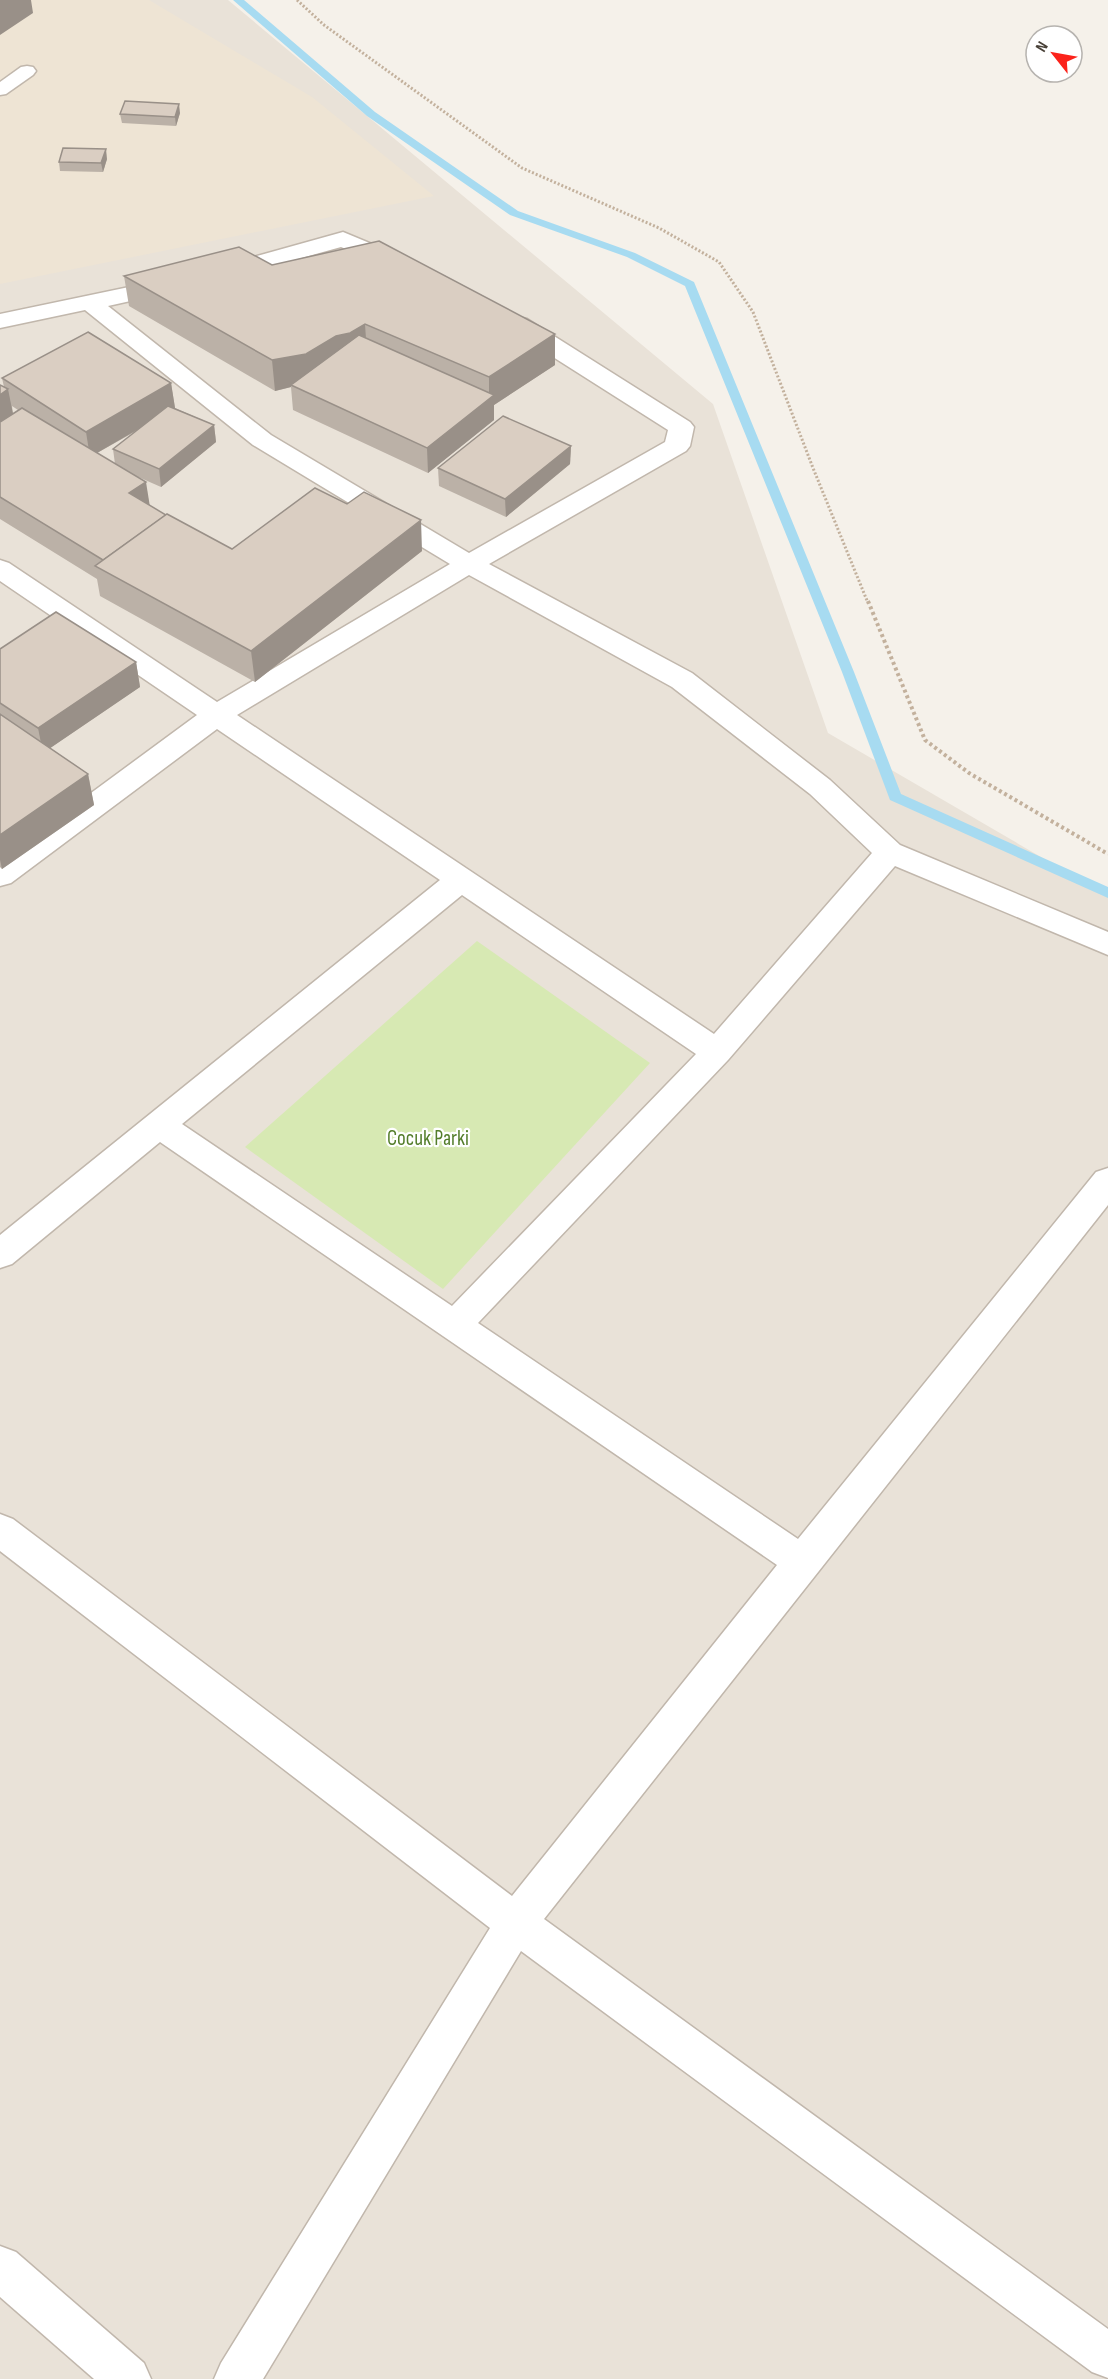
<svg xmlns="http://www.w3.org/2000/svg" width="1108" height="2379" font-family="'Sofia Sans Condensed',sans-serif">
<rect width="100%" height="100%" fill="#f5f1ea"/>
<path fill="#e9e2d8" d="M 0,0 L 228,0 L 713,404 L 828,733 L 1108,896 L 1108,2379 L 0,2379 Z"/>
<path fill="#eee4d4" d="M 0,0 L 149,0 L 312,97 L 434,196 L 0,284 Z"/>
<path fill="#d7e9b3" d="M 477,941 L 650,1063 L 443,1289 L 245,1147 Z"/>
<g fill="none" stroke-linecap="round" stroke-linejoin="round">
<path fill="#a7dbf1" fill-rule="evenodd" d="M 233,0 L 244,0 L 375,112 L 518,211 L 635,253 L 694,282 L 854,672 L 901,794 L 1108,887 L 1108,898 L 890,800 L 842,672 L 685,286 L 627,257 L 510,215 L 367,116 Z"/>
<g stroke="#c1b7ac" stroke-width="3">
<path id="service" d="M 27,66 L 33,67 L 36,71 L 33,75 L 6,94 L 0,95 L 0,82 L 21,67 Z"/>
</g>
<g stroke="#c1b7ac" stroke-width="3">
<g id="minor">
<path d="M 343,232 L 408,259 L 412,264 L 408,269 L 400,271 L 341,247 L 222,280 L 214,278 L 210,273 L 214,268 Z"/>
<path d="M 172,278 L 180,280 L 184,285 L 180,290 L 108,306 L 271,435 L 469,553 L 665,442 L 668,430 L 509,329 L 506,324 L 509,319 L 518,317 L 527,319 L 690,422 L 694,427 L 690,446 L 686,451 L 489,564 L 692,673 L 830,780 L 900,845 L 1108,932 L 1108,955 L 895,866 L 728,1060 L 478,1323 L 798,1539 L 1096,1172 L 1108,1168 L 1108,1205 L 544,1919 L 1108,2329 L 1108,2378 L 1092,2372 L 521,1951 L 263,2379 L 214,2379 L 221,2363 L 490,1928 L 0,1551 L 0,1514 L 13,1519 L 512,1896 L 777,1565 L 160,1142 L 12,1264 L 0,1268 L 0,1235 L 440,880 L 217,729 L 11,883 L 0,886 L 0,860 L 197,715 L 0,581 L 0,560 L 9,563 L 217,702 L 450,564 L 253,445 L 85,310 L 0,328 L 0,314 ZM 469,575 L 672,687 L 810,794 L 872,853 L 714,1034 L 237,715 ZM 462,895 L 696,1054 L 452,1306 L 182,1124 Z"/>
<path d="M 0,2246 L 16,2252 L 144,2363 L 151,2379 L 94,2379 L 0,2297 Z"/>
</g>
</g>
<path stroke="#c3b19d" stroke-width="3" stroke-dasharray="2 2" stroke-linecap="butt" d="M 297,0 L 324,25 L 522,168 L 659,228 L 719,262 L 753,312 L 813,468 L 868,603"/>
<path stroke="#c3b19d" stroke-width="4" stroke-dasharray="3 3" stroke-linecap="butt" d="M 868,601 L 925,740 L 969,773 L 1108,854"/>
<use href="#service" fill="#fff" fill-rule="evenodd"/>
<use href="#minor" fill="#fff" fill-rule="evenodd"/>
</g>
<g fill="#bbb1a7" fill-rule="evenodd">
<path d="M 180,113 L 176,126 L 122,123 L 120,114 Z"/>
<path d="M 107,159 L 103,172 L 60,171 L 59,162 Z"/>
<path d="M 272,265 L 555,365 L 494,405 L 494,420 L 428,473 L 293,410 L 291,387 L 275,391 L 129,306 L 124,276 Z"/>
<path d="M 2,378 L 171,383 L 175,408 L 214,425 L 216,442 L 161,487 L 136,476 L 149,505 L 166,515 L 232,549 L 422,551 L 255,682 L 100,596 L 97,579 L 0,519 L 0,385 L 4,387 ZM 12,406 L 18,410 L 13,414 ZM 138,430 L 113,449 L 115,464 L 97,453 Z"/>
<path d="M 571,446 L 570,464 L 506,517 L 439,486 L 438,468 Z"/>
<path d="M 0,649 L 136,662 L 140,687 L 50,748 L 88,774 L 94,805 L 2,869 L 0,867 Z"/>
</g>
<g fill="#999088">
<path d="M 0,0 L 31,0 L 33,13 L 0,35 Z"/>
<path d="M 179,104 L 180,113 L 176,126 L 175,117 Z"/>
<path d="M 106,149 L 107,159 L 103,172 L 101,163 Z"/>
<path d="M 365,324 L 367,354 L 291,385 L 291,387 L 275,391 L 272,360 L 336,336 Z"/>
<path d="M 555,334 L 555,365 L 494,405 L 494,420 L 428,473 L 427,448 L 489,399 L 489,377 Z"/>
<path d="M 171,383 L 175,408 L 90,457 L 86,432 Z"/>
<path d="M 8,389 L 13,414 L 0,423 L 0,395 Z"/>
<path d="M 214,425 L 216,442 L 161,487 L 159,469 Z"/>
<path d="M 571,446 L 570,464 L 506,517 L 505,499 Z"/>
<path d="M 146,482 L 150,507 L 129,493 Z"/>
<path d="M 421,520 L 422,551 L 255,682 L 251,651 Z"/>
<path d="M 136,662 L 140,687 L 43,753 L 38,728 Z"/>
<path d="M 88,774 L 94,805 L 2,869 L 0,860 L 0,835 Z"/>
</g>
<g fill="#dacec2" stroke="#999088" stroke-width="1.5">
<path d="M 125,101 L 179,104 L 175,117 L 120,114 Z"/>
<path d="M 63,148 L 106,149 L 101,163 L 59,162 Z"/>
<path d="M 379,241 L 555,334 L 489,377 L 365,324 L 350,333 L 336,336 L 306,354 L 272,360 L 124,276 L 239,247 L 272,265 Z"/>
<path d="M 88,332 L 171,383 L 86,432 L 2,378 Z"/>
<path d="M 359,335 L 494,395 L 427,448 L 291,385 Z"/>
<path d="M 0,385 L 8,389 L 0,395 Z"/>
<path d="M 168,406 L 214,425 L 159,469 L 113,449 Z"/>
<path d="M 22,408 L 146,482 L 129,493 L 166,515 L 103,560 L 0,497 L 0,422 Z"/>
<path d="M 503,416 L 571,446 L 505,499 L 438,468 Z"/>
<path d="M 315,488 L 347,504 L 364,492 L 421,520 L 251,651 L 95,566 L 167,514 L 232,549 Z"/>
<path d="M 56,612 L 136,662 L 38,728 L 0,703 L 0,649 Z"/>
<path d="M 0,714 L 88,774 L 0,835 Z"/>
</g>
<g text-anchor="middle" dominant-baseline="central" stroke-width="4.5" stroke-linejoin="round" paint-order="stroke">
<g font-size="21" fill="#537d2a" stroke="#fff">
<text x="428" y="1138">Cocuk Parki</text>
</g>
</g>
<g transform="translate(1054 54) rotate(301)"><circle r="28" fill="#ffffff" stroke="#b6b3af" stroke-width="1.5"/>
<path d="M0-4.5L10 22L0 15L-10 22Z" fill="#fb231b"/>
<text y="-9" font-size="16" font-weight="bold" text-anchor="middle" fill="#494138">N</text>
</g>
</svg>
